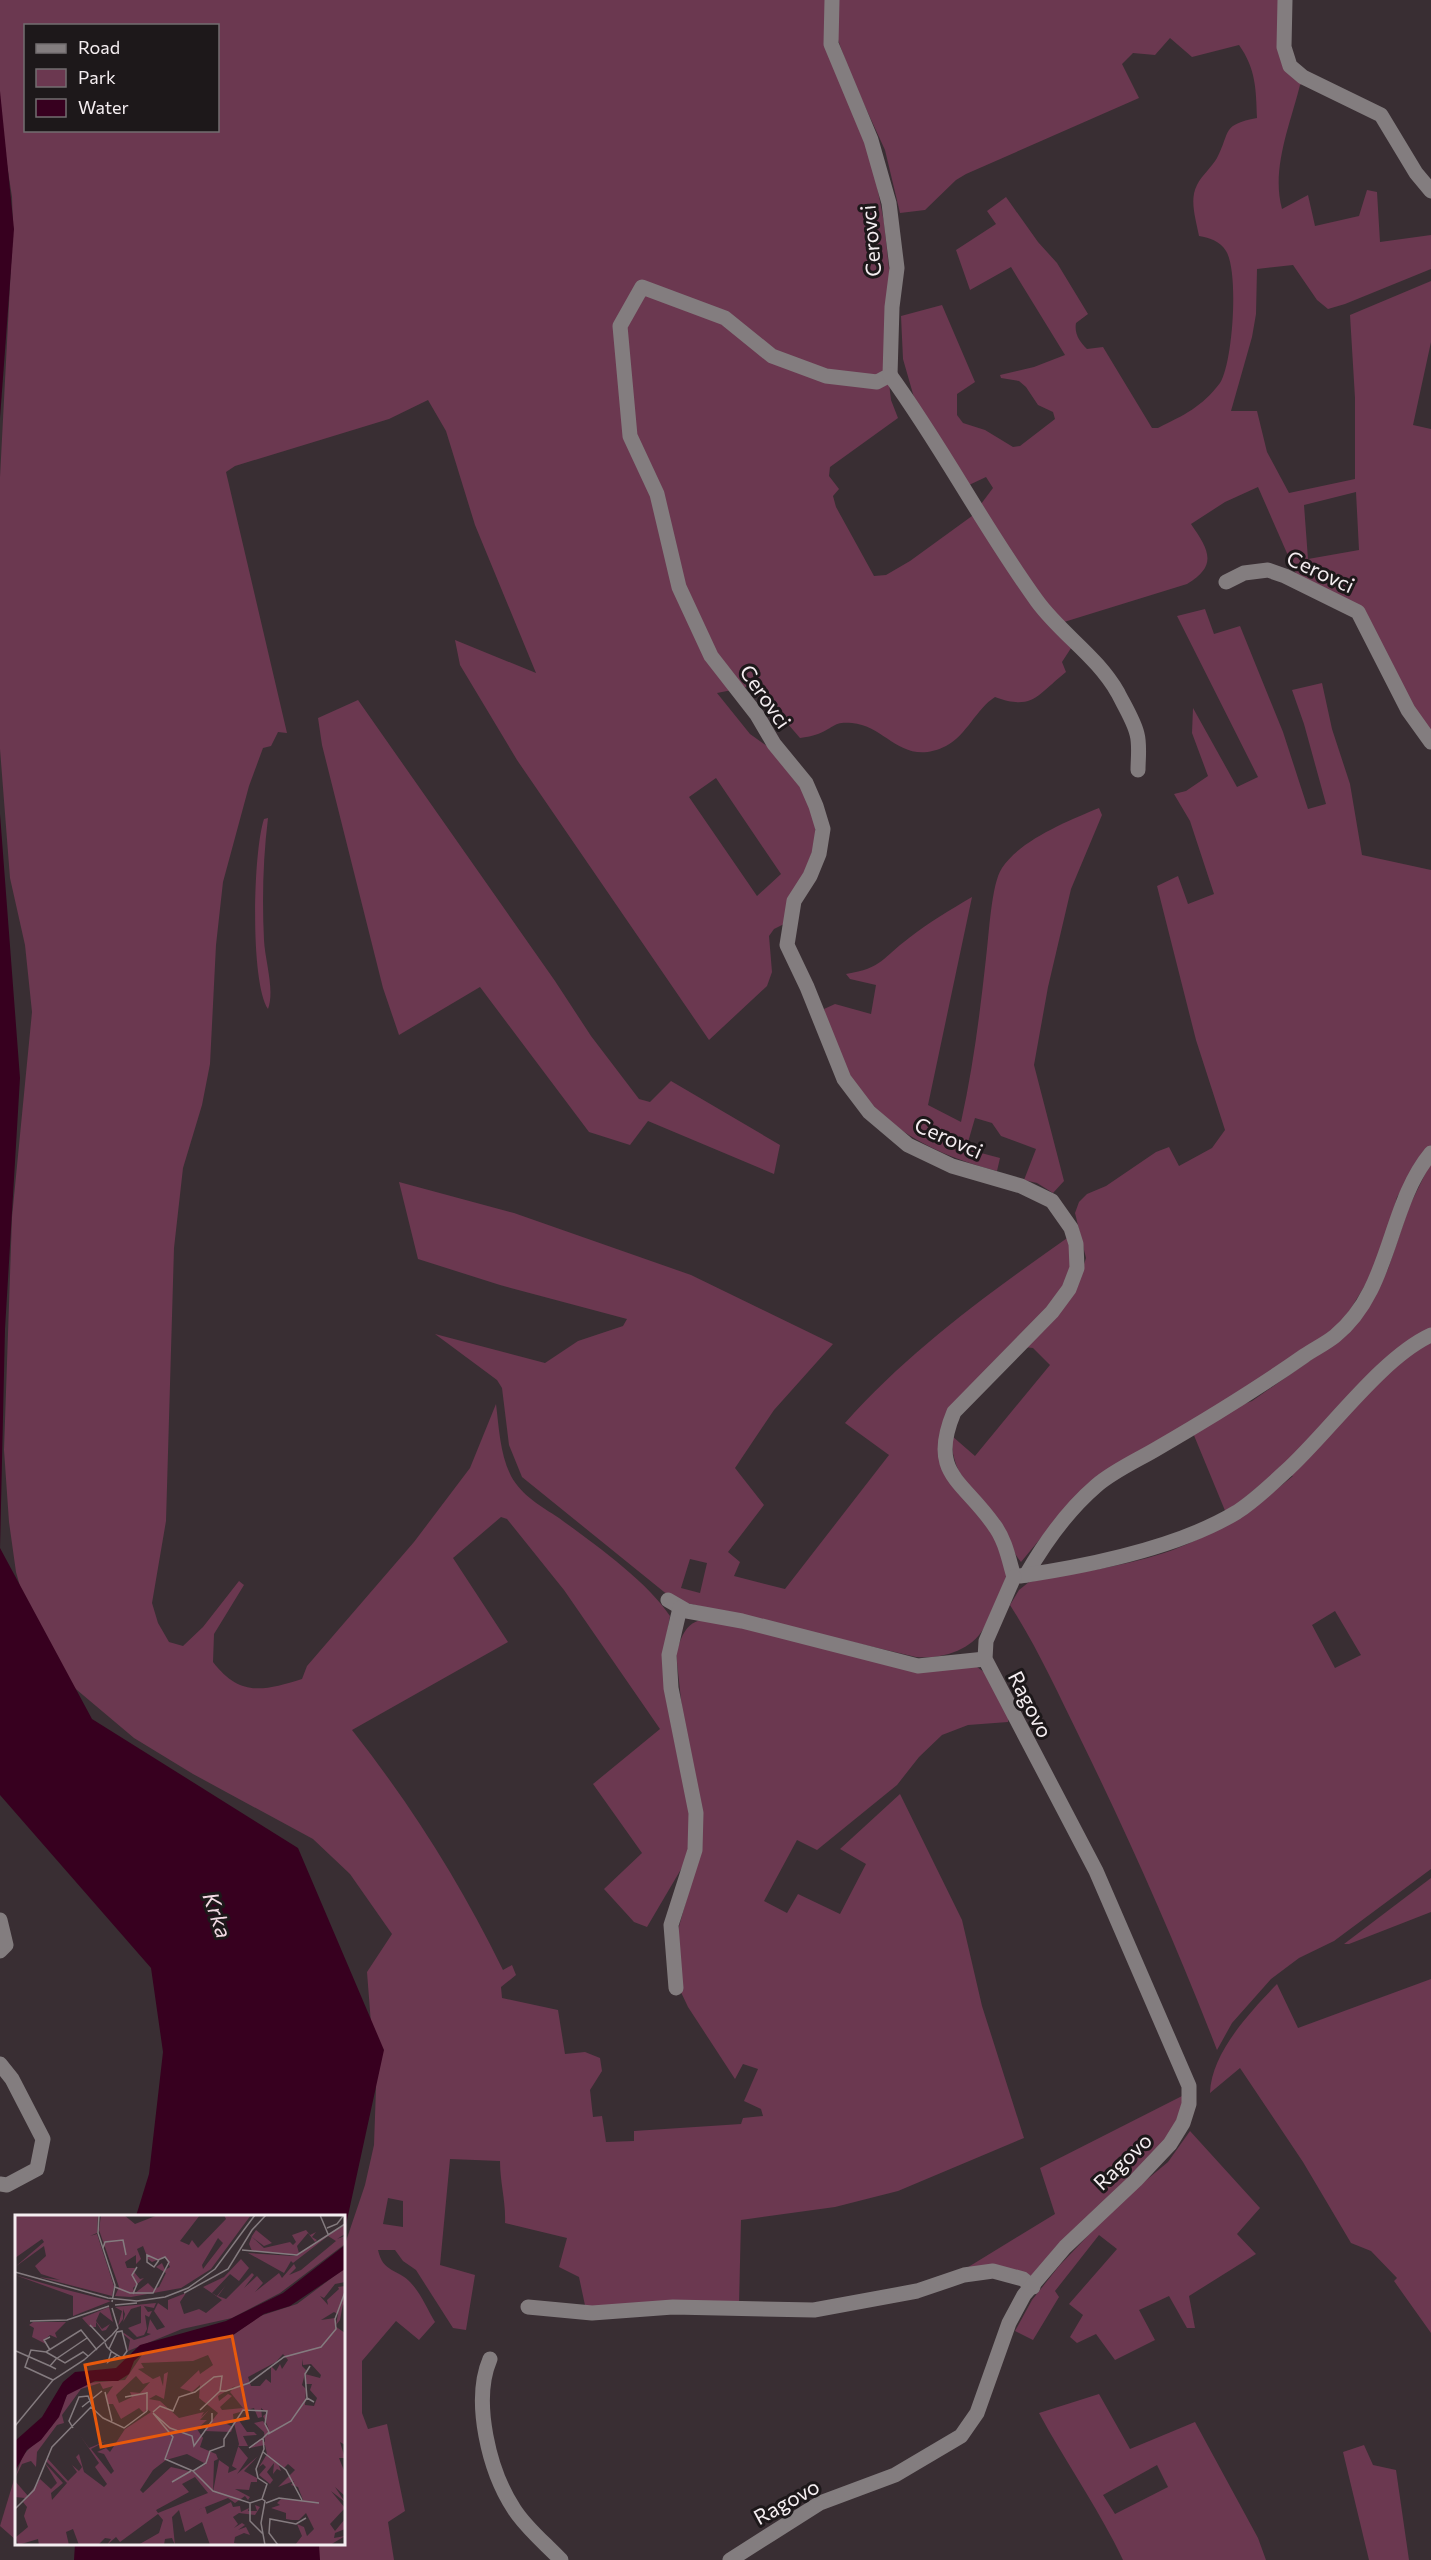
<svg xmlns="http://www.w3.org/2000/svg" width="1431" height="2560" font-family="Commissioner,sans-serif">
<rect width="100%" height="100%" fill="#392e33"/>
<g fill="#6b3850" fill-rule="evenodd">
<path d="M 0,0 L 827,0 L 826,34 L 872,160 L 884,222 L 890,278 L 886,358 L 891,400 L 898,418 L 830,467 L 829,476 L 839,489 L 833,496 L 836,507 L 874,576 L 886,575 L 910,561 L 972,516 L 993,488 L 986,477 L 969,485 L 915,401 L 903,359 L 901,316 L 942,305 L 975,382 L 957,394 L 957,415 L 963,423 L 985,430 L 1013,447 L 1020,446 L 1055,419 L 1053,412 L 1038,405 L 1026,387 L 1019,381 L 1001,378 L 1000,375 L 1034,367 L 1065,355 L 1011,267 L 970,290 L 956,250 L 996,224 L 987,211 L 1006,197 L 1038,242 L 1057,263 L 1088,314 L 1076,323 C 1074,334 1080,342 1087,349 L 1103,347 L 1152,428 L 1158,428 C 1184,415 1202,407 1220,383 C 1233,363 1239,271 1226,251 C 1220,241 1210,238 1199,236 C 1196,219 1189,200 1197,185 C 1202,175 1212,167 1217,158 C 1231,131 1221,125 1257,118 C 1256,89 1256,69 1239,45 L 1192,57 L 1170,38 L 1155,55 L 1133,53 L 1122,64 L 1139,98 L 966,174 L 956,180 L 925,210 L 900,213 L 885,150 L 851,76 L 837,37 L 839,0 L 1282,0 L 1280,50 L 1303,83 L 1300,85 C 1290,125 1271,169 1282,209 L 1308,195 L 1315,226 L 1359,216 L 1367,190 L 1377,192 L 1380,242 L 1431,235 L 1431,269 L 1345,304 L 1328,309 L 1317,300 L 1293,265 L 1257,269 L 1256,314 L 1252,337 L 1231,411 L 1257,411 L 1267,452 L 1289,493 L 1355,479 L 1355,398 L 1350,315 L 1431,281 L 1431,342 L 1413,425 L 1431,429 L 1431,736 L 1424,731 L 1362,611 L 1297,576 L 1258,487 L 1225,502 L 1191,524 C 1208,549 1219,565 1187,584 L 1064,622 L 1073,645 L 1062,662 L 1066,672 C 1037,695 1033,711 995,697 C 976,709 967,735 946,746 C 902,768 887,726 852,723 C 833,721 834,728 818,734 C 813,736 806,737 800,738 L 781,716 L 747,687 L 717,693 L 750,734 L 774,751 L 803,788 L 815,825 L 816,842 L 784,924 L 774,929 L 769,936 L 772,972 L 767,986 L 709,1040 L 517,760 L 460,665 L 455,640 L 536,673 L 475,525 L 446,431 L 428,400 L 389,419 L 235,466 L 226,472 L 287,733 L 278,732 L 271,746 L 263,748 L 249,786 L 223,882 L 216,945 L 210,1064 L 202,1105 L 183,1168 L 174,1248 L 166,1521 L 152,1603 L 158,1623 L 169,1642 L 183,1646 L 203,1627 L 239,1581 L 244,1585 L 214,1634 L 213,1662 C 240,1697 263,1691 302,1679 L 307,1666 L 414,1542 L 470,1468 L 496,1404 C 499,1428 500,1454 511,1476 C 522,1496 541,1506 559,1518 C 593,1543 647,1581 670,1616 L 666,1639 L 691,1814 L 687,1859 L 647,1927 L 634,1922 L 604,1889 L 642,1853 L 593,1784 L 660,1729 L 564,1590 L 507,1519 L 501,1517 L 453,1558 L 508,1642 L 352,1730 C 411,1805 461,1884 503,1970 L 512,1965 L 516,1975 L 501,1987 L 502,1998 L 558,2010 L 565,2054 L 585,2052 L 600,2058 L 602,2071 L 590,2090 L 593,2117 L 602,2116 L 606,2142 L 634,2141 L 634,2131 L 741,2124 L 743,2118 L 763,2116 L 761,2109 L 744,2101 L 758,2069 L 743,2064 L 735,2079 L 688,2007 L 679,1988 L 678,1930 L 698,1858 L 676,1653 C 682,1636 685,1623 704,1619 L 909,1668 L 977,1667 L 984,1672 L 1009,1714 L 1008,1722 L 968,1725 L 942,1735 L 919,1757 L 897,1785 L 817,1850 L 797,1840 L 764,1901 L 787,1913 L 798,1894 L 840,1914 L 866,1864 L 840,1849 L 900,1794 L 962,1920 L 982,2006 L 1024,2138 L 898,2191 L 835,2207 L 741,2220 L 739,2305 L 586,2310 L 579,2277 L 559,2267 L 567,2238 L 505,2223 C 506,2202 500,2183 500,2161 L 450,2159 L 440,2265 L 475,2275 L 466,2330 L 453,2328 L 416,2270 L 403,2261 L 395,2250 L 378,2250 C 383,2273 398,2269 410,2282 C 421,2293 427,2309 435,2322 L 419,2340 L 396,2321 L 362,2361 L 362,2413 L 368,2429 L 387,2424 L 405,2511 L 388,2522 L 394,2560 L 315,2560 L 315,2544 L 344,2544 L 344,2247 L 365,2185 L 374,2145 L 376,2088 L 367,1972 L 392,1934 L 350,1874 L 313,1839 L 193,1774 L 134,1738 L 58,1674 L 34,1636 L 16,1572 L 9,1522 L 4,1450 L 12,1217 L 32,1012 L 25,945 L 10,878 L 0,749 L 0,477 L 13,227 L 12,197 L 0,119 ZM 26,26 L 218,26 L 218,130 L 26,130 ZM 1356,492 L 1359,550 L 1308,559 L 1304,505 ZM 716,778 L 781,874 L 757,896 L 689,797 ZM 388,2198 L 403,2201 L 403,2227 L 383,2224 Z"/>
<path d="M 1205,609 L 1214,634 L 1240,626 L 1283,732 L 1308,809 L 1326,804 L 1304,724 L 1292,690 L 1322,683 L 1332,729 L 1350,784 L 1362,855 L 1431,870 L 1431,1145 L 1397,1197 L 1381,1259 L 1342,1323 L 1054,1522 L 1021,1562 C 1011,1551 1009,1534 1000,1522 C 977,1492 950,1477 952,1436 L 975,1456 L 1050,1365 L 1033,1348 L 1024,1347 L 1075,1292 L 1086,1258 L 1075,1213 L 1079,1202 L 1087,1194 L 1106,1186 L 1156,1152 L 1169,1147 L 1179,1166 L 1212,1148 L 1225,1130 L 1196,1040 L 1157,886 L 1178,876 L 1188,904 L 1214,894 L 1190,821 L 1174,794 L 1186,791 L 1208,776 L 1192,733 L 1193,708 L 1237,787 L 1258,777 L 1177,616 Z"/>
<path d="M 358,700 L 555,981 L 591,1036 L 639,1099 L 650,1102 L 671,1081 L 780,1145 L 774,1174 L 648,1121 L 630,1145 L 589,1132 L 480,987 L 399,1035 L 383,988 L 322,745 L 318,718 Z"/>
<path d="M 1099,808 L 1102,815 L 1071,889 L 1048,987 L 1034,1065 L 1064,1181 L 1053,1193 L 1037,1183 L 1024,1180 L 1036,1149 L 1001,1136 L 992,1123 L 975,1118 L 966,1149 L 1000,1158 L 997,1171 C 907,1148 845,1103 824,1009 L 835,1004 L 871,1014 L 876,985 L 850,979 L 846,974 C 883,968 882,958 909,938 C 929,922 950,910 972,897 L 928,1105 L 961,1122 C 973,1068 980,1013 986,958 C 989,937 991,884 1002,868 C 1020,840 1070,820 1099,808 Z"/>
<path d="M 268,818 C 263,858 262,900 264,940 C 265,961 275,990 268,1009 C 250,982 253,852 264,819 Z"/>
<path d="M 1431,1162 L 1431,1869 L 1334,1941 L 1299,1958 L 1271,1979 L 1232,2023 L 1217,2050 C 1176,1944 1130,1840 1080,1738 C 1058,1693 1037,1647 1010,1605 L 1019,1590 L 1029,1582 C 1074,1573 1120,1567 1164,1553 C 1212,1537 1254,1508 1293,1476 L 1276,1472 L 1226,1513 L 1193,1433 L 1231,1409 L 1252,1401 L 1348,1334 L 1371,1302 L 1388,1269 L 1409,1207 ZM 1335,1611 L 1361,1655 L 1335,1668 L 1312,1625 Z"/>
<path d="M 399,1182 L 514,1213 L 691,1275 L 833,1344 L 774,1410 L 735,1468 L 764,1505 L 728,1552 L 740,1562 L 734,1576 L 785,1589 L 889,1455 L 845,1423 C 911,1349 989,1293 1070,1236 L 1073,1247 L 1068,1282 L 1048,1307 L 992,1363 L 938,1448 C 959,1481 1003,1534 1006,1573 C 1007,1591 992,1613 984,1628 C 970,1652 940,1659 916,1657 L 674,1600 L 522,1477 L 509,1445 L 502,1388 L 497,1380 L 435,1334 L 545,1363 L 578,1341 L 623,1326 L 627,1319 L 500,1285 L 418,1259 ZM 690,1559 L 707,1563 L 700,1593 L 681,1588 Z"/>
<path d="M 1431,1878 L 1431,1912 L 1349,1944 L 1344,1944 Z"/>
<path d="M 1431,1979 L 1431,2333 L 1394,2281 L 1397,2278 L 1371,2251 L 1351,2243 L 1303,2162 L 1240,2068 L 1210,2093 C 1211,2053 1251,2011 1277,1984 L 1298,2028 Z"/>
<path d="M 1184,2095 L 1179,2116 L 1166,2139 L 1034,2277 C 1009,2266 992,2265 965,2269 L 1055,2214 L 1040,2168 Z"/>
<path d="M 1190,2131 L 1260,2208 L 1237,2234 L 1256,2254 L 1189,2296 L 1195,2328 L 1187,2328 L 1169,2296 L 1139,2310 L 1155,2340 L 1115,2360 L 1096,2334 L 1077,2343 L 1070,2337 L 1083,2315 L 1069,2304 L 1117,2249 L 1099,2235 L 1055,2291 L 1059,2297 L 1033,2340 L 1015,2331 L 1032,2300 L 1059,2266 L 1121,2201 L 1168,2162 Z"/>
<path d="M 1099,2394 L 1130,2449 L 1195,2422 L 1258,2538 L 1266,2560 L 1123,2560 C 1099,2509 1066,2463 1039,2413 ZM 1157,2465 L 1168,2487 L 1115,2514 L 1103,2495 Z"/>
<path d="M 1364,2445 L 1373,2465 L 1396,2470 L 1409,2560 L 1369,2560 L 1343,2452 Z"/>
<path d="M 16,2473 L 16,2540 L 0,2526 Z"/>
</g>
<g fill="#37001f">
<path d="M 0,91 L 14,229 L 0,418 Z"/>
<path d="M 0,814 L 20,1078 L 5,1329 L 0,1548 L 92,1719 L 298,1848 L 384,2050 L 344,2234 L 344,2216 L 136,2216 L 149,2174 L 163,2052 L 151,1968 L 0,1795 Z"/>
<path d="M 75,2544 L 319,2544 L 320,2560 L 74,2560 Z"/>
</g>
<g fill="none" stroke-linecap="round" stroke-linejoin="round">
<g stroke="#837d7f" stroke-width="15">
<path d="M 832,0 L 831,44 L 871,140 L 889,203 L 897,268 L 892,307 L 890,375 L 877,382 L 826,376 L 772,356 L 725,318 L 642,287 L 620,326 L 630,436 L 657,494 L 679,587 L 711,656 L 757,715 L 774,744 L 806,783 L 816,806 L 823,829 L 819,854 L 810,876 L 794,901 L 787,945 L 807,987 L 844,1079 L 869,1112 L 908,1145 L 952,1166 L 1021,1186 L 1052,1201 L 1071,1228 L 1076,1244 L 1077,1268 L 1069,1289 L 1052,1312 L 954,1412 C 928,1474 963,1480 994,1525 C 1005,1539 1009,1560 1014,1577"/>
<path d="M 1285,0 L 1284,47 L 1290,66 L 1303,77 L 1381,115 L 1416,173 L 1431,191"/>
<path d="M 890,375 C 943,448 984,528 1037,601 C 1061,634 1097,656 1118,693 C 1124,705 1134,721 1137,734 C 1140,745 1138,759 1138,770"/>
<path d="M 1226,582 L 1244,573 L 1268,570 L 1285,576 L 1358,612 L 1408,710 L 1431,742"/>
<path d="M 1026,1575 C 1045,1542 1067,1511 1096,1486 C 1113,1471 1138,1460 1158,1448 C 1208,1419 1257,1389 1304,1356 C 1314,1349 1325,1344 1335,1336 C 1392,1290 1387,1206 1431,1153"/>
<path d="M 1020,1576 C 1088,1566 1178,1548 1237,1512 C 1254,1501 1271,1485 1286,1471 C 1328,1433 1381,1358 1431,1335"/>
<path d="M 668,1600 L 687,1611 L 742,1621 L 918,1666 L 985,1659"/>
<path d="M 0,1920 L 6,1945 L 0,1951"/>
<path d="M 676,1988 L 671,1925 L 695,1850 L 696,1813 L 671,1688 L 669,1655 L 680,1608"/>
<path d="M 0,2064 L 12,2079 L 43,2139 L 37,2169 L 7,2185 L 0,2184"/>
<path d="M 528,2307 L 592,2313 L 673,2307 L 814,2310 L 917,2291 L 964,2275 L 993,2271 L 1023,2279 L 1033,2287"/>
<path d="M 490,2359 C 472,2401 489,2471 514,2509 C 526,2528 546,2544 561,2560"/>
<path d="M 730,2560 L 820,2503 L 895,2475 L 961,2436 L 977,2413 L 1009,2323 L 1024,2295 L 1065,2247 L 1136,2180 L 1170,2144 L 1183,2123 L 1189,2104 L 1189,2086 L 1096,1871 L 985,1659 L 986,1641 L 1014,1577"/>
</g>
</g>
<g text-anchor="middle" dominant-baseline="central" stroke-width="6" stroke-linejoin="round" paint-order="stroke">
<g font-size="21" fill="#f5eef1" stroke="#1d181a">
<text transform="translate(870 241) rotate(-95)">Cerovci</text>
<text transform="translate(1321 571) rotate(25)">Cerovci</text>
<text transform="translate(766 696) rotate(55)">Cerovci</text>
<text transform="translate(949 1137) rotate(24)">Cerovci</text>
<text transform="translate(1031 1704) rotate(63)">Ragovo</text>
<text transform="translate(1122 2161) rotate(-44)">Ragovo</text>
<text transform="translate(786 2501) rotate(-29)">Ragovo</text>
</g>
<g font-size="22" font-style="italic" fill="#f2d9e3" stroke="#1d181a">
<text transform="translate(218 1915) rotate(71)">Krka</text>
</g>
</g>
<g transform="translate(15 2215)">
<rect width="330" height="330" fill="#392e33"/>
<path d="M 0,0 L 83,0 L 82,18 L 75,21 L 82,19 L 99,71 L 97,81 L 24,62 L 45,65 L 26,59 L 20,51 L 31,41 L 29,31 L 0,52 L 29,27 L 27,24 L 0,43 ZM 86,0 L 109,0 L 120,9 L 143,0 L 185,0 L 165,26 L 174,30 L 177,25 L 183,33 L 211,4 L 209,0 L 236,0 L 196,54 L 166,73 L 116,82 L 100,81 L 104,72 L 84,15 ZM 203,23 L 208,28 L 188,54 L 187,50 ZM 128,31 L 133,44 L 137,47 L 150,42 L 155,52 L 150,55 L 147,48 L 141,52 L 151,58 L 144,72 L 139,74 L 133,68 L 120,78 L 118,73 L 129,63 L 125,64 L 119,57 L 120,53 L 112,53 L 110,47 L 121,40 L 121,49 L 126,44 L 122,34 ZM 330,10 L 330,19 L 322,24 L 330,21 L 330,29 L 265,78 L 217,103 L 167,114 L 113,136 L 115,125 L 108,119 L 109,118 L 119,125 L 129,122 L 136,119 L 132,118 L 135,104 L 142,115 L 150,112 L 139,96 L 143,88 L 153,95 L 153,85 L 171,78 L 165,87 L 169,99 L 184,94 L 191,98 L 207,85 L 188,72 L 209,62 L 226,44 L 234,53 L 224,66 L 215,59 L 197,78 L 202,81 L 211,70 L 203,81 L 211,84 L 237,58 L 239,60 L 229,73 L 242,61 L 248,68 L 240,77 L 264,58 L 267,63 L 279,49 L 281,53 L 274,60 L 286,55 L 321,26 L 313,21 L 278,48 L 276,46 L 269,58 L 233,38 L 279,41 ZM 241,15 L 257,28 L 249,31 L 237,22 L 249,33 L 275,27 L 278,30 L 281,27 L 277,20 L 291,15 L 295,20 L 301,17 L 297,22 L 302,25 L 300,27 L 293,18 L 282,31 L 284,38 L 280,40 L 237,36 L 234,29 L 237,21 ZM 330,53 L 330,67 L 320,69 L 309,83 L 305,81 L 313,90 L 312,85 L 324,74 L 323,72 L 330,71 L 330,93 L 328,89 L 325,105 L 321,110 L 323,99 L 319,97 L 306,105 L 320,103 L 320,111 L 330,118 L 330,230 L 325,227 L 330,243 L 324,243 L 330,258 L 330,281 L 320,272 L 330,287 L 316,276 L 330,293 L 315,309 L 320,316 L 330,304 L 330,314 L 320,318 L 319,323 L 330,321 L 315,330 L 280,330 L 287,321 L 282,309 L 289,312 L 292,321 L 299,314 L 291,298 L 284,305 L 277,305 L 271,304 L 271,298 L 256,293 L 265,290 L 262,288 L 266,284 L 288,285 L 283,272 L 276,270 L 279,266 L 263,272 L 280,255 L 273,249 L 269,253 L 263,248 L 266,256 L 262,254 L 258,259 L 259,248 L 252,257 L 258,265 L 255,269 L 244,260 L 251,252 L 248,249 L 244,252 L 252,239 L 250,230 L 234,233 L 245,224 L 250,227 L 249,217 L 239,208 L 248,206 L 254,214 L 248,201 L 252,198 L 246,193 L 247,202 L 243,203 L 239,193 L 218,199 L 219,208 L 223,204 L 232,217 L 239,217 L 242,220 L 228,221 L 233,231 L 223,231 L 233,243 L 222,259 L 243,241 L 229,256 L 242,263 L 242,267 L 236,267 L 234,275 L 220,274 L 235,282 L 233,285 L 230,281 L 220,288 L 213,283 L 180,296 L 190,292 L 192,299 L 216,287 L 218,292 L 225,291 L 226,297 L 234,293 L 233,296 L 242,296 L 240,290 L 245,292 L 240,300 L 224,298 L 218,302 L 223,309 L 219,313 L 227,308 L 230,310 L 223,315 L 231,312 L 235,320 L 229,318 L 220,322 L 219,328 L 226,330 L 195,330 L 187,307 L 170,317 L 164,295 L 157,302 L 160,330 L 157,323 L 150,324 L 149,330 L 123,330 L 144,318 L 148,305 L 143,299 L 105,327 L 101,322 L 92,330 L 96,324 L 90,323 L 83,330 L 64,330 L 58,314 L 51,317 L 54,330 L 24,330 L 23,324 L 3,330 L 1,322 L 13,312 L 9,301 L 12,292 L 8,287 L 10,283 L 0,282 L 0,266 L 13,281 L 25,264 L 36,274 L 42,268 L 30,248 L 48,268 L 36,278 L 37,285 L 52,268 L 31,246 L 34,238 L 32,243 L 53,266 L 62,257 L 57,250 L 64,256 L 67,252 L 61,242 L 64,239 L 69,257 L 89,272 L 92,269 L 80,252 L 84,248 L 64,219 L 74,233 L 91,226 L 76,234 L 96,259 L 99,256 L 89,239 L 82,237 L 91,233 L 95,237 L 110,214 L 136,197 L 132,194 L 129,198 L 124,193 L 106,204 L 98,189 L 93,189 L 91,181 L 98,171 L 88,174 L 85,168 L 66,174 L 47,200 L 49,208 L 42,210 L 22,237 L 21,252 L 16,246 L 7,249 L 0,263 L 8,240 L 37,211 L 53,178 L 71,168 L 110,165 L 127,140 L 218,120 L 245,101 L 282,89 ZM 268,139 L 273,145 L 267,154 L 265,149 L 261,156 L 256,151 L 256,168 L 251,164 L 245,171 L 236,171 L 233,162 L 261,147 ZM 193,140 L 198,150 L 185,159 L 184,155 L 165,173 L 177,177 L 185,170 L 184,183 L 203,198 L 189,216 L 216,217 L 218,212 L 208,207 L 219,208 L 224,229 L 217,251 L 222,254 L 213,258 L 214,252 L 204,245 L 198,277 L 199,246 L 203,244 L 201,239 L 185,232 L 188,223 L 182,214 L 192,205 L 185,205 L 194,195 L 186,202 L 189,197 L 164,203 L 145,186 L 134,184 L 141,180 L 149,184 L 153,157 L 149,159 L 148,171 L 145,161 L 138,164 L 123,154 L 129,153 L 126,148 L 178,146 ZM 287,144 L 288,150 L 296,149 L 306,160 L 305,163 L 290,159 L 291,169 L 297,169 L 295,175 L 302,183 L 299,191 L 290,190 L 291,174 L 287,170 L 291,155 L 287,151 ZM 121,161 L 128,169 L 135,167 L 125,178 L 115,177 L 117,182 L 104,188 L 101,180 ZM 220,171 L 215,177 L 228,193 L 207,195 L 205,192 L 217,181 L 213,179 L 204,186 L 203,181 ZM 172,239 L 191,249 L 178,257 L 156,252 L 128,278 L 125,275 L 138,255 L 151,245 ZM 180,262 L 193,278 L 143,298 L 141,295 L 174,277 L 167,269 ZM 0,60 L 48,74 L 96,86 L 58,101 L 58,81 ZM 141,88 L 139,93 L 129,91 L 133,97 L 137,96 L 134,102 L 130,100 L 132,114 L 129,120 L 122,122 L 113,113 L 126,108 L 126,91 L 116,94 L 108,107 L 110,99 L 108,94 L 108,104 L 103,111 L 107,96 L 100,92 ZM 94,92 L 98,107 L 85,97 L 81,106 L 87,114 L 95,109 L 91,115 L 87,116 L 81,107 L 81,112 L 75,112 L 67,103 ZM 18,107 L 51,107 L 40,118 L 42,123 L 35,120 L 29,125 L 31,129 L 17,122 L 19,113 L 14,110 Z" fill="#6b3850" fill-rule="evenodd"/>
<path d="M 330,30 L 330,54 L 275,91 L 249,99 L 218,120 L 128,138 L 119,146 L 114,159 L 103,166 L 80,166 L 52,180 L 44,202 L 26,225 L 12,235 L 0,256 L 0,226 L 27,202 L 48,167 L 60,157 L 101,153 L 125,130 L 211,106 L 268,78 Z" fill="#37001f"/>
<path fill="none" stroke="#847b7f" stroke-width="1.5" d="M 84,0 L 83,18 L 100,70 L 97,87M 305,0 L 313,19M 312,13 L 322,9 L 329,0M 88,33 L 90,27 L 108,25 L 111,40M 227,35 L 282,40 L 330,9M 0,57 L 93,83 L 122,86 L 150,82 L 173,73 L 200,54 L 240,0M 100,72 L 115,78 L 138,78 L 154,47 L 150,42 L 143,45 L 132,40 L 132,47 L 139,52 L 144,45M 169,78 L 213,54 L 237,15 L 251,0M 118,79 L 122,69 L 117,60 L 122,52M 100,90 L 122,88M 15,106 L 52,105 L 94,91M 75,110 L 91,127M 90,128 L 92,132 L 97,137 L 107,143 L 112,136 L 107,116 L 102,117 L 94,134M 35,135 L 29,125 L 35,122M 1,136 L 35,151M 31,137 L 50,148 L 68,137 L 73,141M 96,137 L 93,147 L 102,140M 295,151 L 290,159 L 292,183 L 299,187M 41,154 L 35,151 L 41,144 L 72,123M 38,165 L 10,152 L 16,135 L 31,137 L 66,115 L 82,135M 90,177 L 97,206M 132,177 L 132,196M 110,182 L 132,178M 67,192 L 87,176M 185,195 L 205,176M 138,197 L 145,191 L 158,196 L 164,182 L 180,177 L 199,162 L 207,161 L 205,176 L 211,176 L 234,168 L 269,142 L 306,132 L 321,114 L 320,104 L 330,77M 138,198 L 155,213 L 177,221 L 179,231 L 197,206 L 197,198M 138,198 L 158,222 L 150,244 L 178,256M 0,211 L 38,165 L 69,145 L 97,120 L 103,113 L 97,93M 58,213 L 54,206 L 64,182 L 73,181 L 77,191M 253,219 L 276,206 L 292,183M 248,223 L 254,217 L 250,209 L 252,196 L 228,195 L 209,224 L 209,231 L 195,236 L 191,248 L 178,256 L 198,276 L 235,288 L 247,284 L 250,286 L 246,308 L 250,330M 234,233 L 248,223 L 249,234 L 241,254 L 243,263 L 252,269 L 247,284M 248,237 L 271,255 L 287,285M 157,267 L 176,256M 235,288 L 235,306 L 248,319M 251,288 L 264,283 L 304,288M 0,294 L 19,275 L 37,232 L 76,192 L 88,203 L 109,213 L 132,196M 263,330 L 254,318 L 255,304 L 281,309 L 291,303"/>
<path fill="#e8590c" fill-opacity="0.15" stroke="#e8590c" stroke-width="3" d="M 217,121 L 233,203 L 86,232 L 70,150 Z"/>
<rect width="330" height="330" fill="none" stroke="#f5eef1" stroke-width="3"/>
</g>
<rect x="24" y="24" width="195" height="108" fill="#1d181a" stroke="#736e70" stroke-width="1.5"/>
<rect x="36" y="44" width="30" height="9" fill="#837d7f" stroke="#736e70" stroke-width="1.5"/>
<text x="78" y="54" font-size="18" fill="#f5eef1">Road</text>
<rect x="36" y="69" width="30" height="18" fill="#6b3850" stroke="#736e70" stroke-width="1.5"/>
<text x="78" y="84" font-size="18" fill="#f5eef1">Park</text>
<rect x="36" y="99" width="30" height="18" fill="#37001f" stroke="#736e70" stroke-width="1.5"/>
<text x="78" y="114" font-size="18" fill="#f5eef1">Water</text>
</svg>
